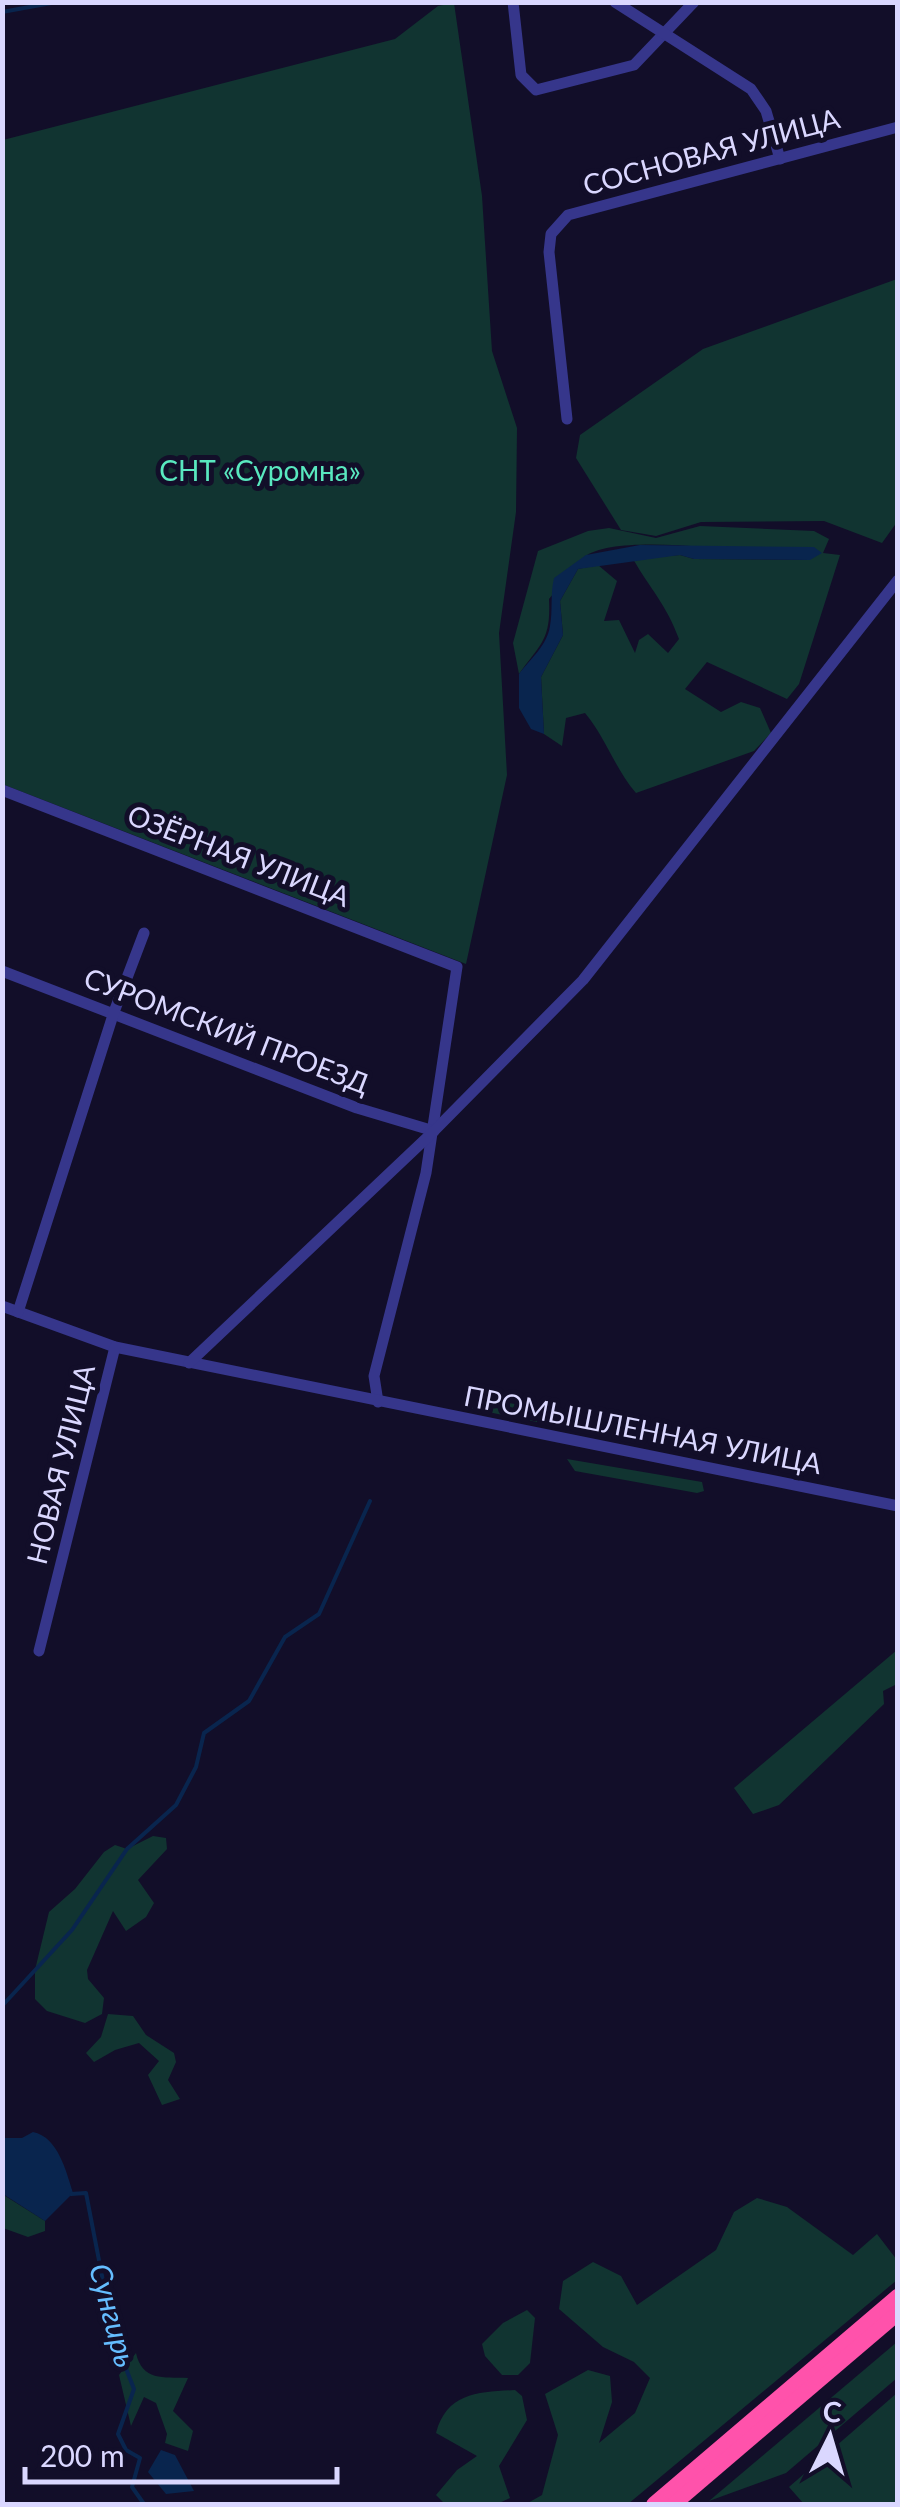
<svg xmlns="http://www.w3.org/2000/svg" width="900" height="2507" font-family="Lato,sans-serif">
<rect width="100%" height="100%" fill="#120e29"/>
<g fill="#113431">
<path d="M 454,3 L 482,196 L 492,351 L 517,428 L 516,512 L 499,633 L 507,775 L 466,964 L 2,784 L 3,140 L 395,39 L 438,6 Z"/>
<path d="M 897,279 L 897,522 L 882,543 L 824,521 L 701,522 L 656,536 L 621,530 L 576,458 L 580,435 L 703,349 Z"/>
<path d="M 700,526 L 814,531 L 829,539 L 823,553 L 840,555 L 799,684 L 787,699 L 707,662 L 685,689 L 721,712 L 741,702 L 760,708 L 771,733 L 754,751 L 636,793 C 615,769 606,738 585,713 L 566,718 L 562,746 L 544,734 L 541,677 L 563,635 L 560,601 L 578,569 L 598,565 L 617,581 L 604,621 L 619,620 L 635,653 L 639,640 L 648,634 L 668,653 L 679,639 C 666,604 651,590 633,559 L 680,555 L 694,559 L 810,560 C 764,554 619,530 584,557 C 571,568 560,586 549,599 C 551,640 541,643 519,674 L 513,643 L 538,551 L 588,531 L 609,528 L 656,538 Z"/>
<path d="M 472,1396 L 568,1414 L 573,1422 L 566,1428 L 469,1408 L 466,1401 Z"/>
<path d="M 567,1459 L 702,1482 L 704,1491 L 697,1493 L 575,1471 Z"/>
<path d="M 897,1650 L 897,1684 L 883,1691 L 884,1704 L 779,1805 L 753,1814 L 734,1788 Z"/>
<path d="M 153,1836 L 166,1838 L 167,1849 L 138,1880 L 154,1903 L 146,1917 L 126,1931 L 113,1911 L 87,1970 L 88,1979 L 104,1998 L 102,2014 L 85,2023 L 47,2011 L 35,1999 L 35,1970 L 49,1912 L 75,1889 L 104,1852 L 115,1845 L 127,1849 Z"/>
<path d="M 108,2014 L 133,2016 L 146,2035 L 174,2053 L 176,2062 L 168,2080 L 180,2099 L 162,2105 L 148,2075 L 159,2061 L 139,2043 L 115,2050 L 94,2062 L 86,2053 L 101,2037 Z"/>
<path d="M 2,2194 L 45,2221 L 45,2231 L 28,2237 L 3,2228 Z"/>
<path d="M 757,2198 L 787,2207 L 853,2255 L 877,2234 L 897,2260 L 897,2280 L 628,2504 L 526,2504 L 542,2495 L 558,2435 L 545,2394 L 588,2370 L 610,2376 L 612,2402 L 599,2443 L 635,2413 L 650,2378 L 634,2362 L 603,2347 L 559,2309 L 563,2281 L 593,2262 L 621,2276 L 637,2305 L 716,2250 L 734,2212 Z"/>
<path d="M 527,2310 L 535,2318 L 530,2363 L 518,2375 L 502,2375 L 485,2356 L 482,2344 L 503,2323 Z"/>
<path d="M 897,2342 L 897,2378 L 786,2473 L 709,2501 Z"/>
<path d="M 136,2353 C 142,2381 163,2377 188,2378 L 173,2411 L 193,2431 L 188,2451 L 165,2443 L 167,2434 L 156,2403 L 144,2397 L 131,2426 L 119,2375 Z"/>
<path d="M 515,2390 L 522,2396 L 527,2420 L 499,2466 L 510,2498 L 497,2504 L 445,2504 L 436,2495 L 457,2470 L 477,2456 L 436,2433 C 447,2392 479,2392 515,2390 Z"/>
<path d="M 897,2393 L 897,2504 L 804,2504 L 789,2487 Z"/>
</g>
<g fill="#09254e">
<path d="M 640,545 L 814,547 L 822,553 L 810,560 L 694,559 L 680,555 L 578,569 L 560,601 L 563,635 L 541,677 L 544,734 L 531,729 L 519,708 L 519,674 C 530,659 547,646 550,626 C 553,610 550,595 554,578 L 586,555 Z"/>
<path d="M 33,2132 C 58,2137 66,2171 73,2193 L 45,2221 L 3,2194 L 3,2138 L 22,2138 Z"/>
<path d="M 161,2450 L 175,2455 L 194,2491 L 166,2494 L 148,2472 Z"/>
</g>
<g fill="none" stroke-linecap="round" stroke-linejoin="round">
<g stroke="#09254e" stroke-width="4">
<path d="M 2,12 L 57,2"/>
<path d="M 2,2006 L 72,1930 L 127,1849 L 176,1805 L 196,1767 L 204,1733 L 249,1701 L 285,1637 L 319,1614 L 370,1501"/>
<path d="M 71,2194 L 86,2193 L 114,2338 L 134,2389 L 118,2434 L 126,2450 L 140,2458 L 132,2487 L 144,2504"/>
</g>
<g stroke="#36368b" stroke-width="11">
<path d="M 513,2 L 521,75 L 536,90 L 634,65 L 694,2"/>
<path d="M 615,2 L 751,89 L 766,111 L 780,159"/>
<path d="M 567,419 L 549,252 L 551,234 L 568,215 L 898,127"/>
<path d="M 2,790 L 457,967 L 426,1173 L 374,1376 L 378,1402"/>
<path d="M 2,971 L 357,1108 L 434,1131"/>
<path d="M 2,1306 L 115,1347 L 898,1506"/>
<path d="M 18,1312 L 114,1012 L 144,933"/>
<path d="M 189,1363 L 434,1131 L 583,980 L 898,580"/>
<path d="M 39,1651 L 115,1347"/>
</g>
<g stroke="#ff52ab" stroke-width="15">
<path d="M 654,2504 L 898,2296"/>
<path d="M 674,2504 L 898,2313"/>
</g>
</g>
<g text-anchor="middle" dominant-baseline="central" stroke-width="10" stroke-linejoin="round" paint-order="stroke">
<g font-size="28" fill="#dad7ff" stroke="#120e29">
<text transform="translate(711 151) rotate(-15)">СОСНОВАЯ УЛИЦА</text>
<text transform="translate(239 855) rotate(21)">ОЗЁРНАЯ УЛИЦА</text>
<text transform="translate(227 1030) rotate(21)">СУРОМСКИЙ ПРОЕЗД</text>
<text transform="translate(643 1429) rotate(11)">ПРОМЫШЛЕННАЯ УЛИЦА</text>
<text transform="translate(60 1464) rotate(-76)">НОВАЯ УЛИЦА</text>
</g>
<g font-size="28" fill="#59e8bf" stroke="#120e29">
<text x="260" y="470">СНТ «Суромна»</text>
</g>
<g font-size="30" font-style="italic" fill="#65bdff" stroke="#120e29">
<text transform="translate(114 2315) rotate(75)">Сунгирь</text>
</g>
</g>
<rect width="900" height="2507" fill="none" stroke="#dad7ff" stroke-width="10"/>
<g transform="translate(830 2437) rotate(5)" stroke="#120e29" stroke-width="8" paint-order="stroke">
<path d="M0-8L18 38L0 25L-18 38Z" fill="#dad7ff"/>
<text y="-15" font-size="28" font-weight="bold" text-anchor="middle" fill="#dad7ff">С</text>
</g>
<path d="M25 2467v15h312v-15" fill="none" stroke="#dad7ff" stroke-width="5"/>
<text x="40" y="2467" font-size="30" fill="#dad7ff" stroke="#120e29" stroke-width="8" paint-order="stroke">200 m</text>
</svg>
